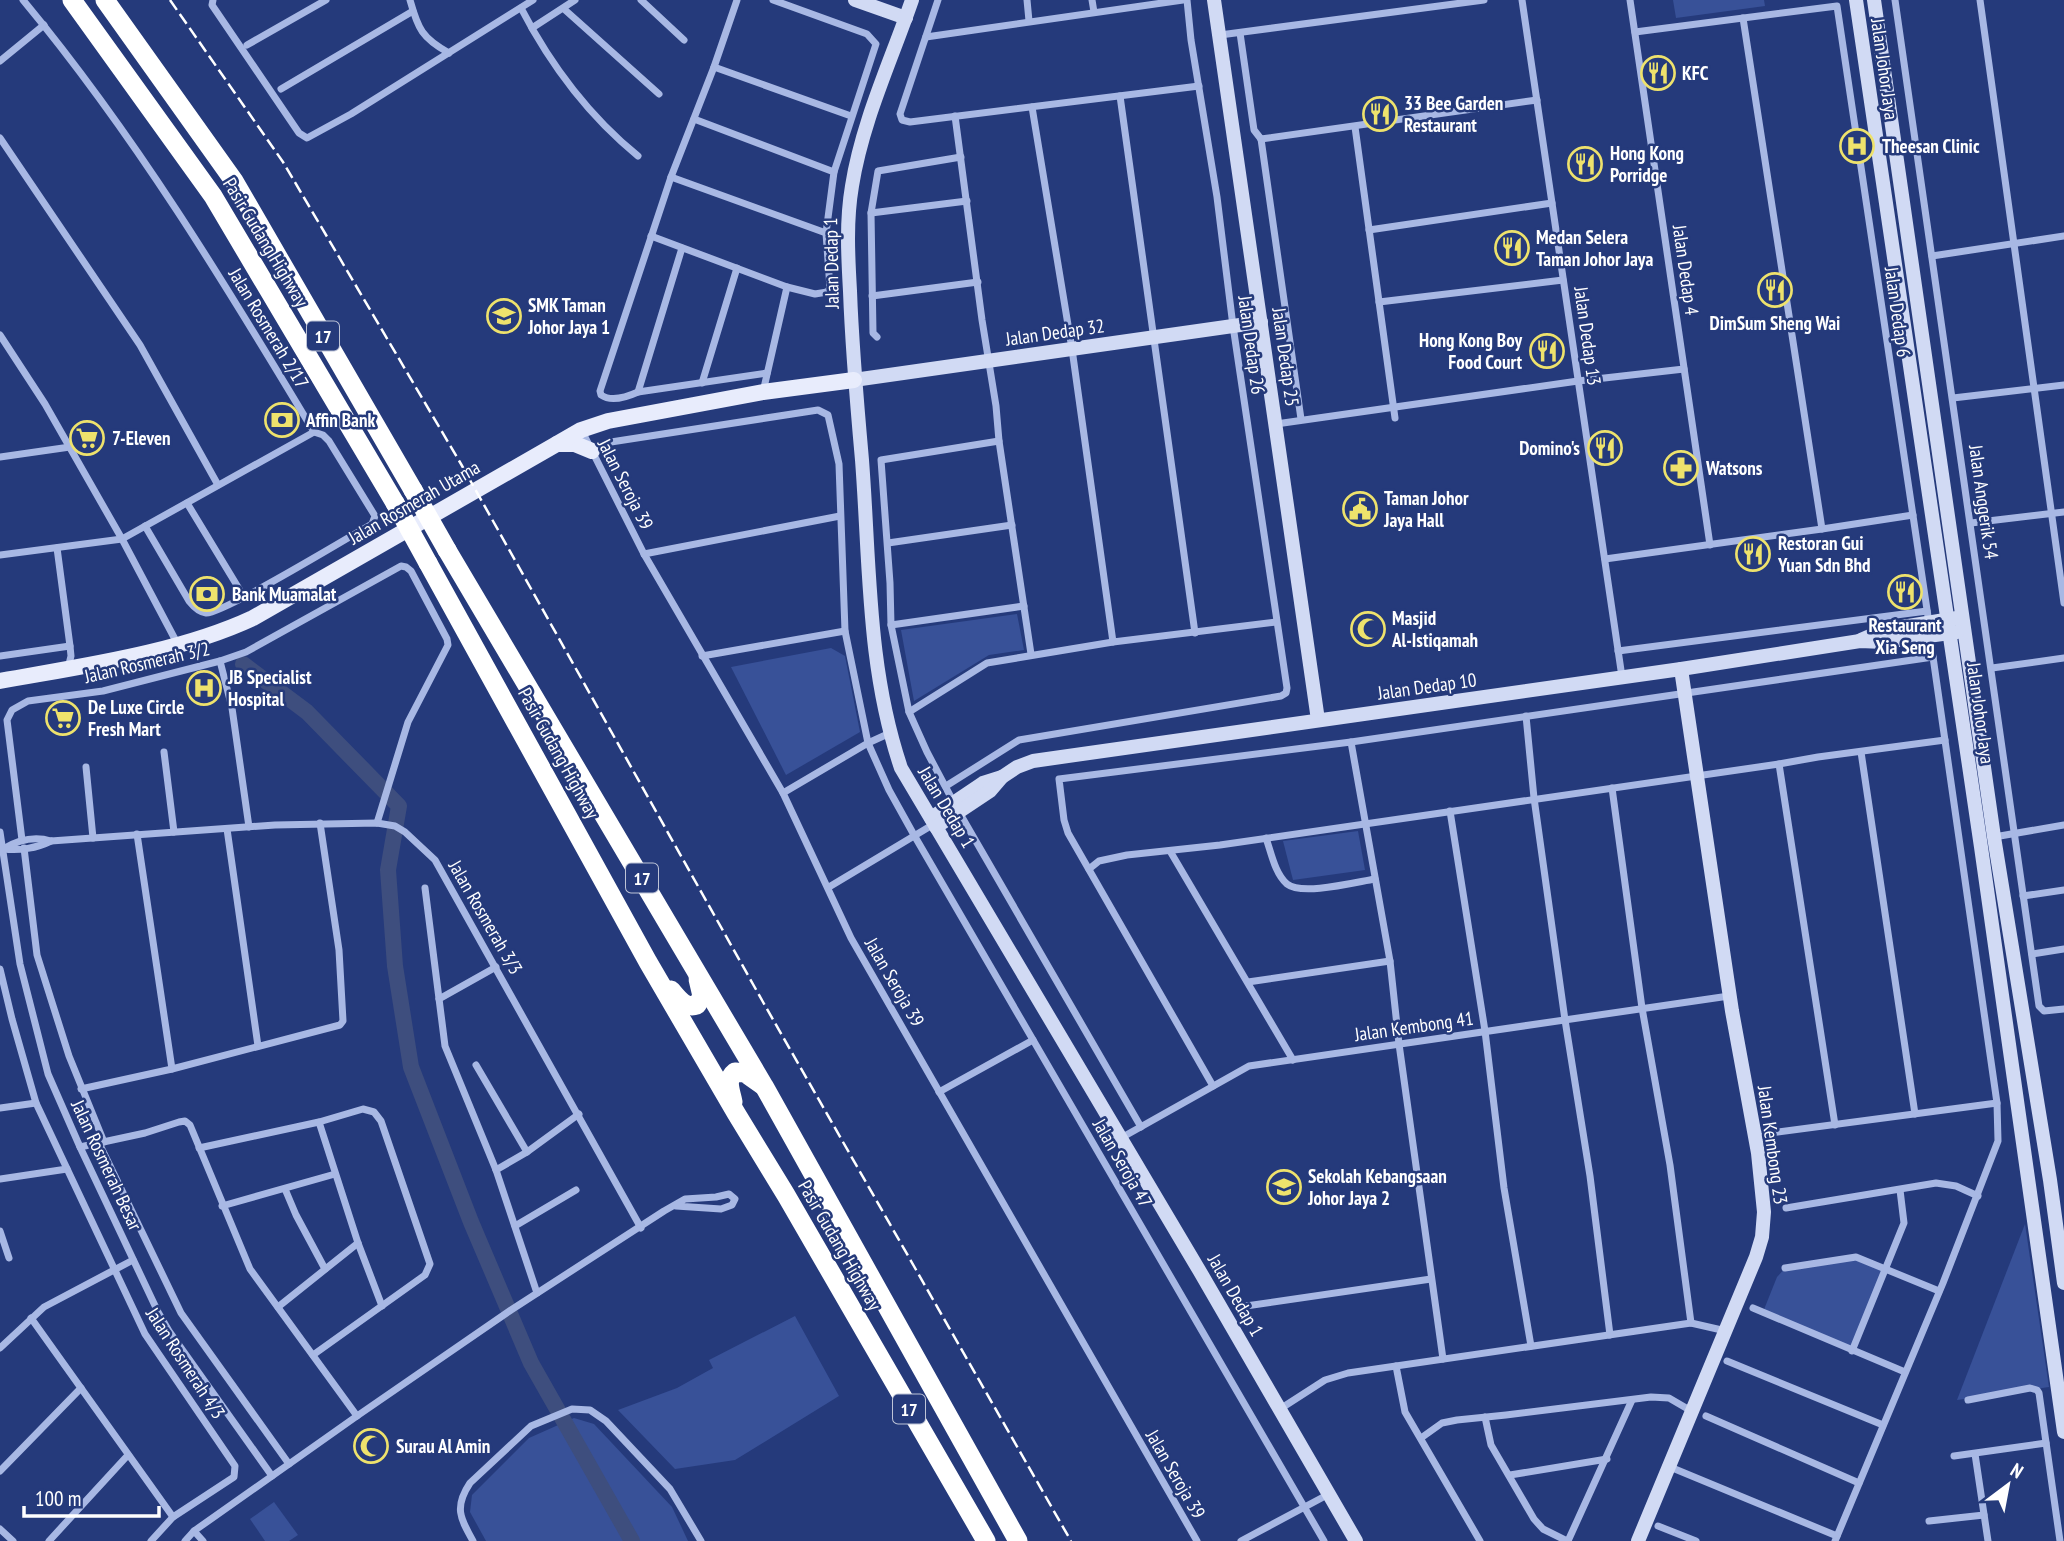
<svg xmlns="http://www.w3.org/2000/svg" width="2064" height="1541" font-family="'PT Sans Narrow',sans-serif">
<rect width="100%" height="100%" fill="#253a7b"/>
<g fill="#385198">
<path d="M 1673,0 L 1764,0 L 1765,6 L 1676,18 Z"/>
<path d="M 1017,614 L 1024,650 L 989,655 L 914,701 L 901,630 Z"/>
<path d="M 831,648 L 845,656 L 860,732 L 786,775 L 731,667 Z"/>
<path d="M 1358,831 L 1365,870 L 1293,880 L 1283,841 Z"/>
<path d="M 2025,1224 L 2049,1387 L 1957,1400 Z"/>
<path d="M 1856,1257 L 1887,1268 L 1852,1351 L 1763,1312 L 1777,1277 L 1785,1268 Z"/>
<path d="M 795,1316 L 839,1396 L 735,1460 L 675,1469 L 618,1410 L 677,1388 L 713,1368 L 709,1360 Z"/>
<path d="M 574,1418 L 594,1424 L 672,1507 L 688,1541 L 486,1541 L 470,1512 L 472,1495 L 529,1438 Z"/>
<path d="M 274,1502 L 298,1535 L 289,1541 L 265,1541 L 250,1519 Z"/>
</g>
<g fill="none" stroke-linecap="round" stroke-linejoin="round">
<path stroke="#3e4e7e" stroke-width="16" d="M 243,664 L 307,712 L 399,806 L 388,870 L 395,966 L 411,1067 L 471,1222 L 531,1363 L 632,1541"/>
<g stroke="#a8b8e4" stroke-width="7">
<path d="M 23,0 C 135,135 224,282 314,432 L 323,435 L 329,441 L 375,516 L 372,524 C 349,537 221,615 206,613 C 199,612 193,606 189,601 L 145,526"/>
<path d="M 213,0 L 212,5 L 299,133 L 307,138 L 351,114 L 533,0"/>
<path d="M 410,0 C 418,29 422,38 449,53"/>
<path d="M 641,0 L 684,40"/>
<path d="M 737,0 L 714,67 L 671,177 L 600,391 L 601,395 C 611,402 627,397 638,392 L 767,373"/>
<path d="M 938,0 L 900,114 L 902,120 L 910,122 L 1199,86"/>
<path d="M 1027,0 L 1029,21"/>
<path d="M 1092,0 L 1094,12"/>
<path d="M 1522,0 L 1622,677"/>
<path d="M 1630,0 L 1710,545"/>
<path d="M 1895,0 L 2039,1006 L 2044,1011 L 2064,1009"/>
<path d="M 1980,0 L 2064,603"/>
<path d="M 521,8 C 550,64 589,116 638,156"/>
<path d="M 564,9 L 659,94"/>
<path d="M 1743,18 L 1822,529"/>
<path d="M 532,28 L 575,0"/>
<path d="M 1635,32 L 1837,6 L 1929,623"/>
<path d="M 1240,33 L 1254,130 L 1261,139"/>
<path d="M 1220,35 L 1484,0"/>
<path d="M 926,37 L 1183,0"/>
<path d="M 247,45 L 326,0"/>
<path d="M 0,61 L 44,25"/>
<path d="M 714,67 L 851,116"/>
<path d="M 281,89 L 413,11"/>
<path d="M 1120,96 L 1195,633"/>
<path d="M 1032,107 L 1072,349 L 1113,642"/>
<path d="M 955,116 L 982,320 L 996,406 L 999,441 L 1031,654"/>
<path d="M 694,119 L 834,172"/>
<path d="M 1355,127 L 1395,418"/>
<path d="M 0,138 L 140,345 L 218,485"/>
<path d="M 1261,139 L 1301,419"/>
<path d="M 1261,139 L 1537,100"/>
<path d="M 671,177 L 826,233"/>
<path d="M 871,213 L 967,201"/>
<path d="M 1369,230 L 1552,203"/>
<path d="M 651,236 L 787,287 L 815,294 L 827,292 L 830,288 L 826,233 L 834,172 L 876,44 L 867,34 L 773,0"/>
<path d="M 1932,256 L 2064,236"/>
<path d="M 872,296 L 978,282"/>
<path d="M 1379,302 L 1563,280"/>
<path d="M 0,335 L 45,404 L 122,539 L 177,643"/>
<path d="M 877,337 L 873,333 L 871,213 L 878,171 L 961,157"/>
<path d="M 702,383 L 737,268"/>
<path d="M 638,392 L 682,248"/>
<path d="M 763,392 L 787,287"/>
<path d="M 1953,398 L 2064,385"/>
<path d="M 1276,424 L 1578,381 L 1684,369"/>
<path d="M 582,431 L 644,554 L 783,793 L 851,938 L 1197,1541"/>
<path d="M 592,451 L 611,442 L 818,410 L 828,415 L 839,464 L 845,631 L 868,743 L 889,790 L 914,835 L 1324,1541"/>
<path d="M 0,457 L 70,447"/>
<path d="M 187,503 L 244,597"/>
<path d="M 1971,523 L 2064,512"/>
<path d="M 888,543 L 1012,525"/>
<path d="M 57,548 L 70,646 L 71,656 L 68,668"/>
<path d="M 644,554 L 840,516"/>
<path d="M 0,555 L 122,539 L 314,432"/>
<path d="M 1605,559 L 1822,529 L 1913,515"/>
<path d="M 891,625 L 1024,606"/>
<path d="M 1618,651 L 1927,611"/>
<path d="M 0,656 L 70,646"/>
<path d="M 702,656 L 845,631"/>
<path d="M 220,661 L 232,708 L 249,827"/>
<path d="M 1992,668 L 2064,658"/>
<path d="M 909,712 L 987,663 L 1113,642 L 1276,622"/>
<path d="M 1526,716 L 1534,798 L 1565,1020 L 1590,1176 L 1610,1335"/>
<path d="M 1351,742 L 1390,961 L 1399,1044 L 1443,1359"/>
<path d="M 164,752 L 174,832"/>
<path d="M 1861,752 L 1915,1114"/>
<path d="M 1779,764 L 1835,1125"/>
<path d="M 86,767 L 93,838"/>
<path d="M 946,786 L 1019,740 L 1281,696 L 1286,693 L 1287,688 L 1233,326 L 1217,197 L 1191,40 L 1187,0"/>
<path d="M 1612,788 L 1642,1008 L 1670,1165 L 1691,1323"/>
<path d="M 783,793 L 868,743 L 890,733"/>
<path d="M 954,803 L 927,752 L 909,712 L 891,625 L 890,583 L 881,460 L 999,441"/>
<path d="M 1450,811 L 1485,1031 L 1504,1188 L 1531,1346"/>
<path d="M 959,812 L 1141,1127"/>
<path d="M 227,829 L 258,1046"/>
<path d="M 0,832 L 20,964 L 48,1074 L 80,1147 L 158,1312 L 169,1331 L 272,1476"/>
<path d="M 137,834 L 172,1069"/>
<path d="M 1994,837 L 2064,825"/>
<path d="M 1266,838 C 1271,852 1275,874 1287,884 C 1302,896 1356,882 1375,879"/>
<path d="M 22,840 L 7,720 L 12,710 L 28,701 L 103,691 L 220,661 L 246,652 L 401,566 L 406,567 L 411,571 L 447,639 L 448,645 L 408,722 L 377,823"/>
<path d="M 24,848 L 37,955 L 69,1056 L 104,1142"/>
<path d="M 3,849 C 18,840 34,836 51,841 L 275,825 L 377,823 L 395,826 L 405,832 L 435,860 L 641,1228"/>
<path d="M 4,849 C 19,851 37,848 51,841"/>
<path d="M 1170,851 L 1293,1060"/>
<path d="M 1089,869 L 1099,861 L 1127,855 L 1220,845 L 1779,764 L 1818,757 L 1945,740"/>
<path d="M 829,887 L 934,824"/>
<path d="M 425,888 L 445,1046 L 496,1170 L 537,1293"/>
<path d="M 2023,896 L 2064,890"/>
<path d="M 2032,954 L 2064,949"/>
<path d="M 0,969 L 12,1019 L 36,1103 L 145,1334 L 235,1466 L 234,1477 L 173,1517 L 151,1541"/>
<path d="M 1248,982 L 1390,961"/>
<path d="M 439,999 L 496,967"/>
<path d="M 476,1065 L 527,1152"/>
<path d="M 1213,1086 L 1068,833 L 1064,820 L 1059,779 L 1351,742 L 1933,657"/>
<path d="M 81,1089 L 172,1069 L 340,1025 L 343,1021 L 339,950 L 320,823"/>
<path d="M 939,1092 L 1033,1040"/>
<path d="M 0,1108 L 36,1103"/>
<path d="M 319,1122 L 358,1243 L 382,1306"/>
<path d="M 1755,1135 L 1997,1103"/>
<path d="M 1121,1138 L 1249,1066 L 1729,996"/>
<path d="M 99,1143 L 181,1313 L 289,1464"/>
<path d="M 80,1147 L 145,1133 L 179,1122 L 185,1121 L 190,1125 L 250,1269 L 357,1416"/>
<path d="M 199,1148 L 319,1122 L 363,1109 L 374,1112 L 381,1121 L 430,1264 L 425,1275 L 313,1355"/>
<path d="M 496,1170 L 527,1152 L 579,1114"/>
<path d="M 0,1179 L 67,1169"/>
<path d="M 285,1189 L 296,1215 L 325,1269"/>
<path d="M 222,1206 L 335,1174"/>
<path d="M 1786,1208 L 1936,1183 L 1956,1186 L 1978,1196"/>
<path d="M 515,1226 L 576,1190"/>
<path d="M 0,1231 L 9,1258"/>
<path d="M 1785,1268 L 1856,1257 L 1939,1291"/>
<path d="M 278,1307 L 358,1243"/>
<path d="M 1239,1307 L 1431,1279"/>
<path d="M 1753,1308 L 1905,1372"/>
<path d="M 31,1318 L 173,1517"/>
<path d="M 0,1348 L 44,1307 L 133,1260"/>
<path d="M 1852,1351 L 1904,1223 L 1900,1190"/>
<path d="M 1727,1361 L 1883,1425"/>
<path d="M 1396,1366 L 1405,1412 L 1480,1541"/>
<path d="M 1968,1400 L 2030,1388 L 2037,1390 L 2039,1393 L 2060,1541"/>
<path d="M 1280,1409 L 1325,1380 L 1348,1373 L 1691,1323 L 1726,1331"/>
<path d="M 1706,1416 L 1859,1483"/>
<path d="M 1485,1417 L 1491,1445 L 1534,1519 L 1543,1529 L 1567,1541"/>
<path d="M 1421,1438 L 1442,1423 L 1457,1420 L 1506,1415 L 1651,1397 L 1669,1398 L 1693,1412"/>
<path d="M 1975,1454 L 1988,1541"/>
<path d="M 1954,1456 L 2046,1443"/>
<path d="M 1670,1467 L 1837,1536"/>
<path d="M 0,1471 L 81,1388"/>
<path d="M 1510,1475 L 1607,1459"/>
<path d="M 1929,1521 L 1984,1515"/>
<path d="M 1658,1526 L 1696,1541"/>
<path d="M 0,1529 L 13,1541"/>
<path d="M 194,1531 L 203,1541"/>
<path d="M 49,1541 L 128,1455"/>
<path d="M 185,1541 L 194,1531 L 357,1416 L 511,1310 L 664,1211 L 685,1199 L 716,1197 L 729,1194 L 735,1199 L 732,1205 L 721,1209 L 676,1206"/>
<path d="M 473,1541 C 460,1518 454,1507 470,1483 L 531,1426 L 572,1409 L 590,1410 L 606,1421 L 670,1489 L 701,1541"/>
<path d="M 1241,1541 L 1329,1494"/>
<path d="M 1568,1541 L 1632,1400"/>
<path d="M 1835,1541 L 1943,1283 L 1998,1141 L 1997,1103 L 1930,636"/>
</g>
<g stroke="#d1daf4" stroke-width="14">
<path d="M 855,0 L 906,18"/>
<path d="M 912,0 C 891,61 862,122 852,186 C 846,221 848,256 850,291 C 852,348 857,404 862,460 C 870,564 867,668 901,768 L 1199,1270 L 1356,1541"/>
<path d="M 1214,0 L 1318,720"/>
<path d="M 1856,0 L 1981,847 L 2064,1432"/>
<path d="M 1874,0 L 1994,837 L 2050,1180 L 2064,1283"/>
<path d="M 854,380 L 1261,322"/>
<path d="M 1861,640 L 1884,630 L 1957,618"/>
<path d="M 931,818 L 983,783 L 1002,777"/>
<path d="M 936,827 L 990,791 L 1002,777 L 1017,767 L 1033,761 L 1681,669 L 1860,641 L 1884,642 L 1957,632"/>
<path d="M 1638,1541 L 1756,1257 L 1762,1237 L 1764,1212 L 1758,1153 L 1732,1011 L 1681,669"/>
</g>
<g stroke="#e8ecfc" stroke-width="16">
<path d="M 557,444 L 575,444 L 592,451"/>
<path d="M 0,681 C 82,666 178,653 253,618 L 555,445 L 581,430 L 608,421 L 763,392 L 854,380"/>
</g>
<g stroke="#fff" stroke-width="19">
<path d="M 72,0 L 213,196 L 395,503"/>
<path d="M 105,0 L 234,181 L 413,490"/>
<path d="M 447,550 L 764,1086 L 1018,1541"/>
<path d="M 428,563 L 648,962 L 736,1113 L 786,1195 L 986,1541"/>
<path d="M 671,990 C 678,998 685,1009 697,1005 L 702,996 L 698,979"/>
<path d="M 733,1102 C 731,1091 725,1080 735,1072 L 745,1073 L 762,1085"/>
</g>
<path stroke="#fff" stroke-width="2.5" stroke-dasharray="12 5" stroke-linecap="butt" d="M 170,0 L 283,162 L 461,464 L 763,1002 L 1071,1541"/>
<g stroke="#fff" stroke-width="19">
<path d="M 413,490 L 447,550"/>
<path d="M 395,503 L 428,563"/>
</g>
</g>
<defs>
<g id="restaurant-ring" transform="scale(1.75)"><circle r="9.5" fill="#253a7b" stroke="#eee26c" stroke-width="1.5"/><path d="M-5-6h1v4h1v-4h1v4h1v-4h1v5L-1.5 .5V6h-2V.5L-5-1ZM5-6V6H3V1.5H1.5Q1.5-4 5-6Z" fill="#eee26c"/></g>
<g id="hospital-ring" transform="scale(1.75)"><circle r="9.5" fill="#253a7b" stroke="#eee26c" stroke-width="1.5"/><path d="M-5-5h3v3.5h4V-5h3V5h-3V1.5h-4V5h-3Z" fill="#eee26c"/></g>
<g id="school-ring" transform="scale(1.75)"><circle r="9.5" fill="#253a7b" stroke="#eee26c" stroke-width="1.5"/><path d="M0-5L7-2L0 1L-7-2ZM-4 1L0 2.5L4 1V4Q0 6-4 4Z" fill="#eee26c"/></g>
<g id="bank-ring" transform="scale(1.75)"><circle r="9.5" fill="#253a7b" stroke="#eee26c" stroke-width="1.5"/><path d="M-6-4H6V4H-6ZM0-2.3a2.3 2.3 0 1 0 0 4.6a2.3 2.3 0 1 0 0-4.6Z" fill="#eee26c"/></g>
<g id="supermarket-ring" transform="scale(1.75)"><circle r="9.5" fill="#253a7b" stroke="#eee26c" stroke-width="1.5"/><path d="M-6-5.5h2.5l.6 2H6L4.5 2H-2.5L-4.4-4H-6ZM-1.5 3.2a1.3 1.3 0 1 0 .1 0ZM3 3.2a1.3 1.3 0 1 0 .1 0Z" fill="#eee26c"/></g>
<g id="pharmacy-ring" transform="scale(1.75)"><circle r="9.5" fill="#253a7b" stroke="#eee26c" stroke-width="1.5"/><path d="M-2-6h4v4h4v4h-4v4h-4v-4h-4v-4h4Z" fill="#eee26c"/></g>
<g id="civic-ring" transform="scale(1.75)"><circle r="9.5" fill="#253a7b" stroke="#eee26c" stroke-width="1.5"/><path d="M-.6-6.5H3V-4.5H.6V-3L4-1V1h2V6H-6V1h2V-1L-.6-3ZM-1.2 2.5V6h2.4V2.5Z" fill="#eee26c"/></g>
<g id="mosque-ring" transform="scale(1.75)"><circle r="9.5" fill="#253a7b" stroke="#eee26c" stroke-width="1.5"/><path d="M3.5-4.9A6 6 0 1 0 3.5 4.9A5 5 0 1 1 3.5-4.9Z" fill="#eee26c"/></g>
</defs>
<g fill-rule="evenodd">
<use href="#restaurant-ring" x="1658" y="73"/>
<use href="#restaurant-ring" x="1380" y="114"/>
<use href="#hospital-ring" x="1857" y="146"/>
<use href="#restaurant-ring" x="1585" y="164"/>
<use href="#restaurant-ring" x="1512" y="248"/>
<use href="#restaurant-ring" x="1775" y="290"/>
<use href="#school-ring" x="504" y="316"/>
<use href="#restaurant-ring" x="1547" y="351"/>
<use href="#bank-ring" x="282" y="420"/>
<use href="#supermarket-ring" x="87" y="438"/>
<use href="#restaurant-ring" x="1605" y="448"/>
<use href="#pharmacy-ring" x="1681" y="468"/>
<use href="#civic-ring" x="1360" y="509"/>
<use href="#restaurant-ring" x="1753" y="554"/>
<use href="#restaurant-ring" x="1905" y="592"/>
<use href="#bank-ring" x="207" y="594"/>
<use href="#mosque-ring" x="1368" y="629"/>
<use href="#hospital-ring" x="204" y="688"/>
<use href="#supermarket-ring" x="63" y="718"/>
<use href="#school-ring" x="1284" y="1187"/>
<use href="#mosque-ring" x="371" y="1446"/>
</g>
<g text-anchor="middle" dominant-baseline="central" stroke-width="5" stroke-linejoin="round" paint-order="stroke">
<g fill="#253a7b" stroke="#bec4d7" stroke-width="2">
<rect x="307" y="321.5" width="32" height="29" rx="5"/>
<rect x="626" y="863.5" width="32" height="29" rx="5"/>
<rect x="893" y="1394.5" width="32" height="29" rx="5"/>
</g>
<g font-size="18" font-weight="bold" fill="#fff">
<text x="323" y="336">17</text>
<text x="642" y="878">17</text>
<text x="909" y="1409">17</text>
</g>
<g font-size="19" fill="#fff" stroke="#253a7b">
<text transform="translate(1885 69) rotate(82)">Jalan Johor Jaya</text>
<text transform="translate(266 242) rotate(59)">Pasir Gudang Highway</text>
<text transform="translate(831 263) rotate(-91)">Jalan Dedap 1</text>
<text transform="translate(1686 270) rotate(82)">Jalan Dedap 4</text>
<text transform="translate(1898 312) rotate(82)">Jalan Dedap 6</text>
<text transform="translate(269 328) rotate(59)">Jalan Rosmerah 2/17</text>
<text transform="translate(1055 332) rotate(-8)">Jalan Dedap 32</text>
<text transform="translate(1588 336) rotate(82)">Jalan Dedap 13</text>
<text transform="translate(1252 345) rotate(82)">Jalan Dedap 26</text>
<text transform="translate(1286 357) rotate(82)">Jalan Dedap 25</text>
<text transform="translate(626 484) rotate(63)">Jalan Seroja 39</text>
<text transform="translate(414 502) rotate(-30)">Jalan Rosmerah Utama</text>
<text transform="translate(1984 502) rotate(82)">Jalan Anggerik 54</text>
<text transform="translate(147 662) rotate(-13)">Jalan Rosmerah 3/2</text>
<text transform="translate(1427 686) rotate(-8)">Jalan Dedap 10</text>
<text transform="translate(1981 713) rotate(82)">Jalan Johor Jaya</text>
<text transform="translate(559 753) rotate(61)">Pasir Gudang Highway</text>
<text transform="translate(947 807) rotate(59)">Jalan Dedap 1</text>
<text transform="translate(486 917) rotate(60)">Jalan Rosmerah 3/3</text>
<text transform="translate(895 982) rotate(60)">Jalan Seroja 39</text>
<text transform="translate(1414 1026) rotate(-8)">Jalan Kembong 41</text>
<text transform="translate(1773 1145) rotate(82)">Jalan Kembong 23</text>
<text transform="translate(1123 1163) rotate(60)">Jalan Seroja 47</text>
<text transform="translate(107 1165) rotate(65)">Jalan Rosmerah Besar</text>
<text transform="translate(840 1245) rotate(60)">Pasir Gudang Highway</text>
<text transform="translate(1236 1295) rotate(60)">Jalan Dedap 1</text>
<text transform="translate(186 1363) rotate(57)">Jalan Rosmerah 4/3</text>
<text transform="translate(1176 1474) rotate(60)">Jalan Seroja 39</text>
</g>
<g font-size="19" font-weight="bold" fill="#fff" stroke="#253a7b" text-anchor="start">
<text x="1682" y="73">KFC</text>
<text x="1404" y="103">33 Bee Garden<tspan x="1404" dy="22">Restaurant</tspan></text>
<text x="1882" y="146">Theesan Clinic</text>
<text x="1610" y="153">Hong Kong<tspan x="1610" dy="22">Porridge</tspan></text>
<text x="1536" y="237">Medan Selera<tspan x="1536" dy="22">Taman Johor Jaya</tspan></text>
<text x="528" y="305">SMK Taman<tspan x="528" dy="22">Johor Jaya 1</tspan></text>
<text x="1775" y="323" text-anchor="middle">DimSum Sheng Wai</text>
<text x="1522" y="340" text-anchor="end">Hong Kong Boy<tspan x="1522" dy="22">Food Court</tspan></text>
<text x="306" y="420">Affin Bank</text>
<text x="112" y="438">7-Eleven</text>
<text x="1580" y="448" text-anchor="end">Domino's</text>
<text x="1706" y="468">Watsons</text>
<text x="1384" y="498">Taman Johor<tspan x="1384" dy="22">Jaya Hall</tspan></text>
<text x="1778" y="543">Restoran Gui<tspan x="1778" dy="22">Yuan Sdn Bhd</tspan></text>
<text x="232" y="594">Bank Muamalat</text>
<text x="1392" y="618">Masjid<tspan x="1392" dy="22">Al-Istiqamah</tspan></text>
<text x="1905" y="625" text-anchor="middle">Restaurant<tspan x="1905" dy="22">Xia Seng</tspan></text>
<text x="228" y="677">JB Specialist<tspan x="228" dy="22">Hospital</tspan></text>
<text x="88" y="707">De Luxe Circle<tspan x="88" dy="22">Fresh Mart</tspan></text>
<text x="1308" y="1176">Sekolah Kebangsaan<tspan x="1308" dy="22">Johor Jaya 2</tspan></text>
<text x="396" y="1446">Surau Al Amin</text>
</g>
</g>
<g transform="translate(2008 1485) rotate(32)" stroke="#253a7b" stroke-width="5" paint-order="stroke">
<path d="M0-5L12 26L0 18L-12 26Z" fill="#ffffff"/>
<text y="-10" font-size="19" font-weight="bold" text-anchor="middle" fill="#ffffff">N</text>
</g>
<path d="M24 1506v10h135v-10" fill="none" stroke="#ffffff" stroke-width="3.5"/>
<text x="35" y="1506" font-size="21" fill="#ffffff" stroke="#253a7b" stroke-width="5" paint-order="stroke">100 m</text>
</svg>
